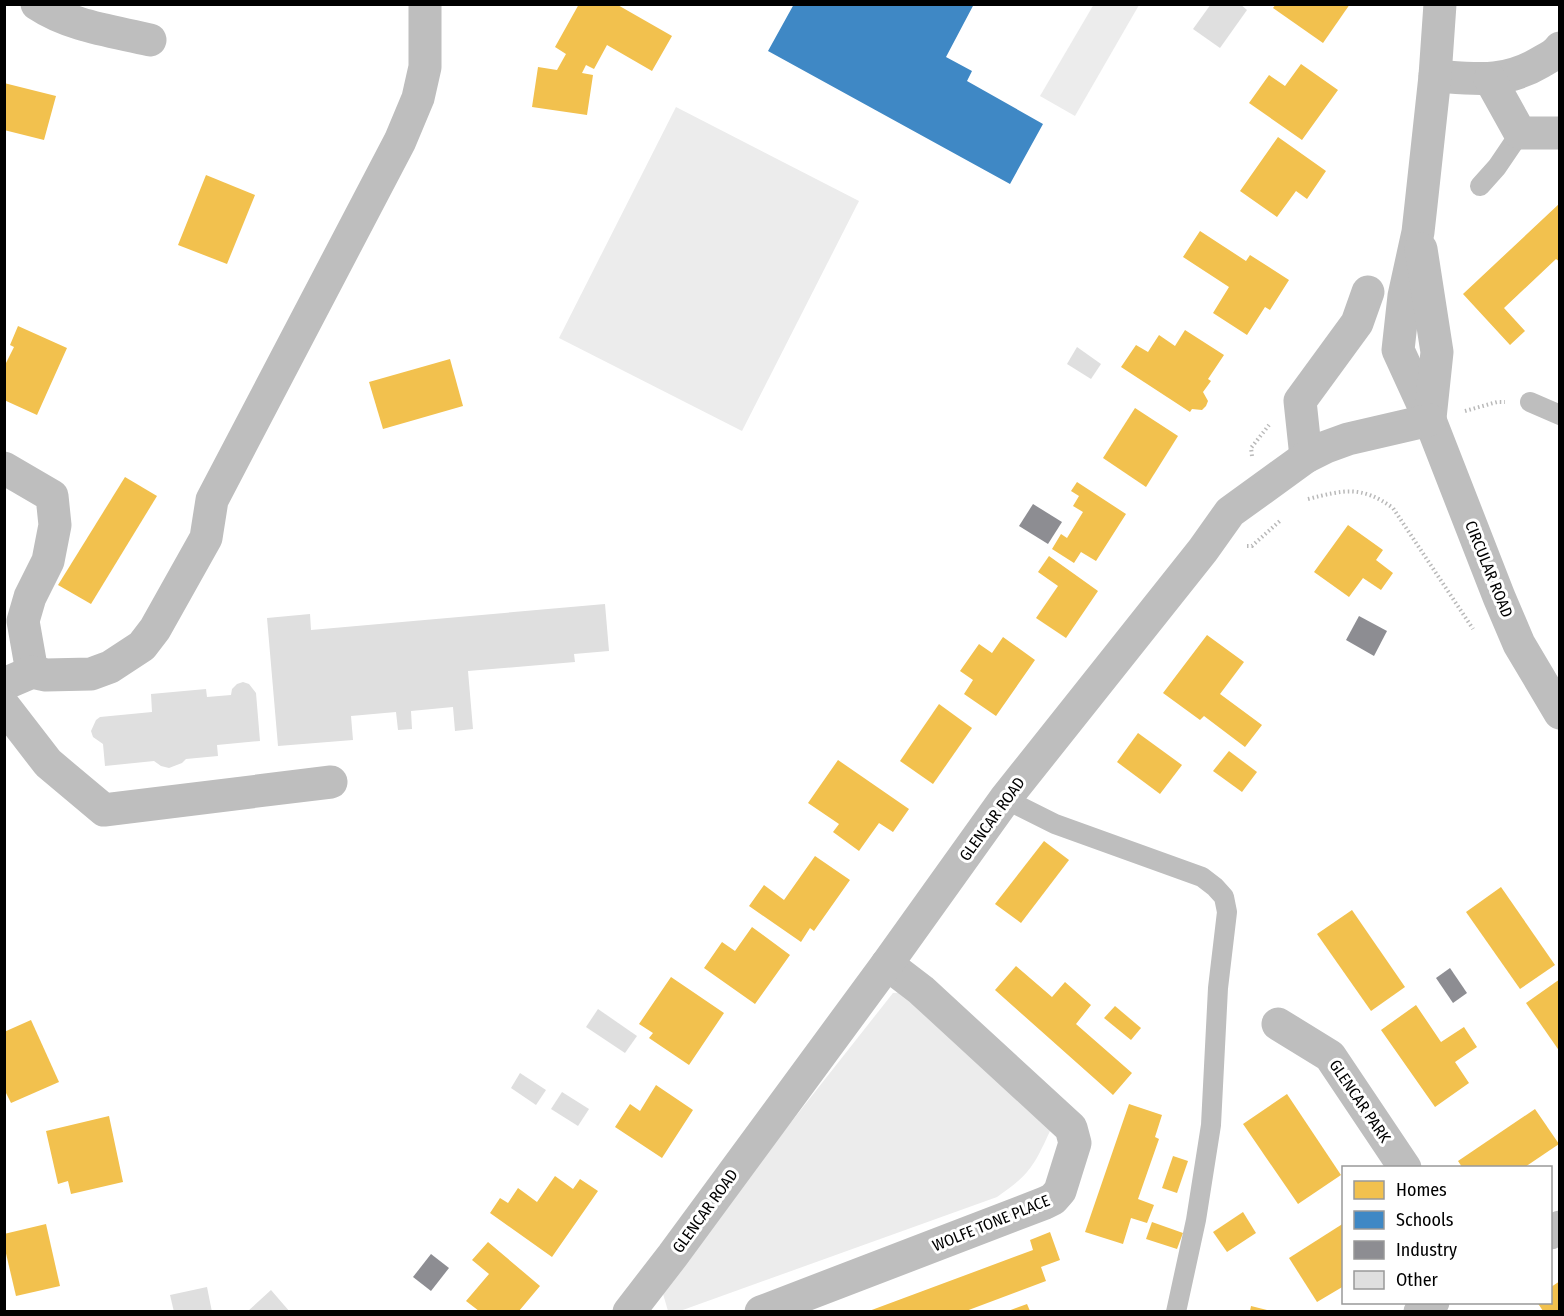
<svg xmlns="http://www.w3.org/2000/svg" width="1564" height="1316" font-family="'Fira Sans Condensed',sans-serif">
<rect width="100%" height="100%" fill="#fff"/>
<g fill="#ececec">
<path d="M 1094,4 L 1139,5 L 1075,116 L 1040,96 Z"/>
<path d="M 676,107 L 859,201 L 742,431 L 559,338 Z"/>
<path d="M 911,992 L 1044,1109 L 1050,1131 C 1034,1166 1029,1175 997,1197 L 680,1311 L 668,1311 L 661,1287 L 893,993 Z"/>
</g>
<g fill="#f2c14e">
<path d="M 579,4 L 616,4 L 672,36 L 652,71 L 607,45 L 594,69 L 586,65 L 582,73 L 593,75 L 587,115 L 532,107 L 538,67 L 557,70 L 566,54 L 555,47 Z"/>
<path d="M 1276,4 L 1350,4 L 1323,43 L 1273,8 Z"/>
<path d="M 1301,64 L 1338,90 L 1302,140 L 1249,103 L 1269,75 L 1285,86 Z"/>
<path d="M 4,83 L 56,96 L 44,140 L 4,130 Z"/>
<path d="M 1278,137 L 1326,171 L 1307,199 L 1296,191 L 1277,217 L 1240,191 Z"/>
<path d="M 206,175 L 255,195 L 227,264 L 178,245 Z"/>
<path d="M 1560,203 L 1560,262 L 1556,259 L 1504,308 L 1525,331 L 1510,345 L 1463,294 Z"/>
<path d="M 1200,231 L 1246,261 L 1250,255 L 1289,280 L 1270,310 L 1265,307 L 1247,335 L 1213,313 L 1229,287 L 1183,257 Z"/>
<path d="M 18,326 L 67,348 L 37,415 L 4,400 L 4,367 L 14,347 L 10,345 Z"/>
<path d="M 1185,330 L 1224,355 L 1208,379 L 1211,381 L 1203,392 L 1208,401 L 1206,406 L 1202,410 L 1192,409 L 1190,412 L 1121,367 L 1136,345 L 1148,352 L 1159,335 L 1175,346 Z"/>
<path d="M 450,359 L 463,406 L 383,429 L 369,382 Z"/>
<path d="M 1135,408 L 1178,436 L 1146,487 L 1103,458 Z"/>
<path d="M 125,477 L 157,496 L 91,604 L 58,585 Z"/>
<path d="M 1077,482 L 1126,514 L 1096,561 L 1081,552 L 1074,563 L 1052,549 L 1061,534 L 1067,538 L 1083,512 L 1073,506 L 1079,496 L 1071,491 Z"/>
<path d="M 1348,525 L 1383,550 L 1376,560 L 1393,573 L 1381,590 L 1363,578 L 1349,597 L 1314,572 Z"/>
<path d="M 1049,556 L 1098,591 L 1066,638 L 1036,618 L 1058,586 L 1038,572 Z"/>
<path d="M 1207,635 L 1244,662 L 1220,694 L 1262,725 L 1245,747 L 1204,716 L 1200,720 L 1163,693 Z"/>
<path d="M 1003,637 L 1035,660 L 996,716 L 964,694 L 973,680 L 960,671 L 979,644 L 992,653 Z"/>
<path d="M 939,704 L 972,728 L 933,784 L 900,761 Z"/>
<path d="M 1138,733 L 1182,765 L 1160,794 L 1117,762 Z"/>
<path d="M 1229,751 L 1257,772 L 1242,792 L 1213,771 Z"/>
<path d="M 838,760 L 909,809 L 893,832 L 879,823 L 859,851 L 833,832 L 839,824 L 808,803 Z"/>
<path d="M 1044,841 L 1069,860 L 1021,923 L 995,904 Z"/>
<path d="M 815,856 L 850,880 L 814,931 L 810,928 L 801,942 L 749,906 L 764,885 L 784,900 Z"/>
<path d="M 1501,887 L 1555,965 L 1520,989 L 1466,912 Z"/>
<path d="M 1352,910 L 1405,987 L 1371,1011 L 1317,934 Z"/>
<path d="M 752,927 L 790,955 L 755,1004 L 704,968 L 722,942 L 735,951 Z"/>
<path d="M 1016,966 L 1052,997 L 1065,982 L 1091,1005 L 1076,1024 L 1132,1073 L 1113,1095 L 995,990 Z"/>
<path d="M 671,977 L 724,1013 L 689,1065 L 649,1038 L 653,1033 L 639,1024 Z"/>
<path d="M 1560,979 L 1560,1052 L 1526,1003 Z"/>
<path d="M 1416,1005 L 1441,1042 L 1464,1027 L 1477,1047 L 1455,1062 L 1469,1083 L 1435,1107 L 1381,1030 Z"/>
<path d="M 1115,1006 L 1141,1028 L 1131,1040 L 1104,1018 Z"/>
<path d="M 31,1020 L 59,1082 L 11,1103 L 4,1089 L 4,1032 Z"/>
<path d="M 656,1085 L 693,1110 L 662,1158 L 615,1127 L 630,1104 L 640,1111 Z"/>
<path d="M 1287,1094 L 1341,1175 L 1298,1204 L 1243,1124 Z"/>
<path d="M 1129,1104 L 1162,1115 L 1155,1137 L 1159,1139 L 1138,1199 L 1154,1205 L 1147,1223 L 1131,1218 L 1123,1244 L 1085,1232 Z"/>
<path d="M 1535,1109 L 1559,1144 L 1525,1167 L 1462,1167 L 1458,1161 Z"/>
<path d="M 109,1116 L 123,1182 L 71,1194 L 68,1181 L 58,1184 L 46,1131 Z"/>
<path d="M 1173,1156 L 1188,1161 L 1177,1193 L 1162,1188 Z"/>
<path d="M 555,1176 L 573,1189 L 580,1179 L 598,1191 L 552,1257 L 490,1213 L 500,1198 L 508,1203 L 518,1188 L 537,1202 Z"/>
<path d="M 1243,1212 L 1256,1233 L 1227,1252 L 1213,1232 Z"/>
<path d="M 1152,1222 L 1183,1233 L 1177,1249 L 1146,1239 Z"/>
<path d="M 1344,1223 L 1344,1286 L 1317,1302 L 1289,1258 Z"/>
<path d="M 46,1224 L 60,1286 L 16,1296 L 4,1245 L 4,1234 Z"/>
<path d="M 1050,1232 L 1060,1260 L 1041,1267 L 1046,1281 L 966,1311 L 869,1311 L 1033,1250 L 1030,1240 Z"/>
<path d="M 488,1242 L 540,1286 L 519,1311 L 479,1311 L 466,1301 L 489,1274 L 472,1260 Z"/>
<path d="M 1560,1281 L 1560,1311 L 1543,1311 L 1537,1302 L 1550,1302 L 1551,1287 Z"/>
<path d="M 1027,1304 L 1030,1311 L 1008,1311 Z"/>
<path d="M 1251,1306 L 1271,1311 L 1250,1311 Z"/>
</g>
<path fill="#3f88c5" d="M 794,4 L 974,4 L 946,57 L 972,71 L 967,81 L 1043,124 L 1010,184 L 768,51 Z"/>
<g fill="#8d8d92">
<path d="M 1033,504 L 1062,522 L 1048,544 L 1019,526 Z"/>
<path d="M 1359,616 L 1387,631 L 1374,656 L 1346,640 Z"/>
<path d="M 1450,968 L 1467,993 L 1453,1003 L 1436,978 Z"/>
<path d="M 431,1254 L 449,1268 L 431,1291 L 413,1277 Z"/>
</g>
<g fill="#dfdfdf">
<path d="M 1211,4 L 1240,4 L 1247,10 L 1220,48 L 1193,29 Z"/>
<path d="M 1077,347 L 1101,364 L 1091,379 L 1067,364 Z"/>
<path d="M 605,604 L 609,651 L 574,654 L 575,662 L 468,671 L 473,729 L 455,731 L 453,707 L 411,711 L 412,729 L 398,730 L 396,712 L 351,716 L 353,740 L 278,746 L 267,618 L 310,614 L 311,630 Z"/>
<path d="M 243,682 L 249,684 L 256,693 L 260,741 L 217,745 L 218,756 L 186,759 L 182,763 L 169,768 L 161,766 L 154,761 L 105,766 L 103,744 L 93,737 L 91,731 L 96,720 L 100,717 L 152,712 L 151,694 L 206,689 L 207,697 L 231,695 L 232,689 L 237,684 Z"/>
<path d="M 598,1009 L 637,1036 L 625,1053 L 586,1027 Z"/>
<path d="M 520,1073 L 546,1090 L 536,1105 L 511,1088 Z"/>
<path d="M 562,1092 L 589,1109 L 578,1126 L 551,1109 Z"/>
<path d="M 207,1287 L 212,1312 L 174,1312 L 170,1295 Z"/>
<path d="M 271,1290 L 290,1312 L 247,1312 Z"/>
</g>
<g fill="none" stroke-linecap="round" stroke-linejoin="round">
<g stroke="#b9b9b9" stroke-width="4" stroke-dasharray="1.5 3" stroke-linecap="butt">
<path d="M 1465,411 L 1497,402 L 1505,402"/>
<path d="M 1252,456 L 1251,448 L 1269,425"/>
<path d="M 1308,499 C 1344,490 1361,485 1393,508 L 1473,629"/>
<path d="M 1247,546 L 1252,546 L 1281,520"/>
</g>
<g stroke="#bebebe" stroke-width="20">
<path d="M 1480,186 L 1497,167 L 1520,133"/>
<path d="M 1530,402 L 1560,415"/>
<path d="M 1005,799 L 1055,824 L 1202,877 L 1215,887 L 1224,897 L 1227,912 L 1218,988 L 1211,1125 L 1196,1220 L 1176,1312"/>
</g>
<g stroke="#bebebe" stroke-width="33">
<path d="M 37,4 C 70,26 112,31 150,40"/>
<path d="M 1435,76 C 1476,79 1504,84 1541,62 C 1548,58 1555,55 1560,48"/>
<path d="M 1490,79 L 1520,133 L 1560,133"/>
<path d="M 1306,457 L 1300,401 L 1357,323 L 1368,292"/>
<path d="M 4,468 L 52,496 L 55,525 L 48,561 L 30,597 L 23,621 L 32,672"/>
<path d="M 4,684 L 32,672 L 46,675 L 91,674 L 110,667 L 142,646 L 155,629 L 206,538 L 212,500 L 400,141 L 418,98 L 425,67 L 425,4"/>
<path d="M 4,706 L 48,763 L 104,810 L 331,782"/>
<path d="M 1278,1024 L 1330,1056 L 1405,1168"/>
<path d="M 1550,1233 L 1560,1227"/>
<path d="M 761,1312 L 1045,1203 L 1053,1199 L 1060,1191 L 1075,1143 L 1071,1128 L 921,990 L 887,964"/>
<path d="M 1420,1312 L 1433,1302"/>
</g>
<g stroke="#bebebe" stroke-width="33">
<path d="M 1440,4 L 1435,76 L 1421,205 L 1418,232 L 1404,296 L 1398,350 L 1430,420 L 1499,597 L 1519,644 L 1560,713"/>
<path d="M 1421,249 L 1437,352 L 1430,418"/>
<path d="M 629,1312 L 673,1255 L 887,964 L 1005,799 L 1203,550 L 1230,512 L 1306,457 L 1326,447 L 1348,439 L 1430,420"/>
</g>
</g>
<g text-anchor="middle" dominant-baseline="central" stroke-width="6" stroke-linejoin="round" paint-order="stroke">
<g font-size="16" fill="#000" stroke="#fff">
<text transform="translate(1489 569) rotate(68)">CIRCULAR ROAD</text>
<text transform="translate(992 819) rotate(-54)">GLENCAR ROAD</text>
<text transform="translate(1360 1101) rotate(56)">GLENCAR PARK</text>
<text transform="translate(705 1211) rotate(-54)">GLENCAR ROAD</text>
<text transform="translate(991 1223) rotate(-22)">WOLFE TONE PLACE</text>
</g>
</g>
<rect width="1564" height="1316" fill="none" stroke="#000000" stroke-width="12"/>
<rect x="1342" y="1166" width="210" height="138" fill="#ffffff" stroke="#999999" stroke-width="1.5"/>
<rect x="1354" y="1181" width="30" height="18" fill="#f2c14e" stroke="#999999" stroke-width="1.5"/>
<text x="1396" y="1196" font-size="18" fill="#000000">Homes</text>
<rect x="1354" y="1211" width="30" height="18" fill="#3f88c5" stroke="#999999" stroke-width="1.5"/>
<text x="1396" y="1226" font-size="18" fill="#000000">Schools</text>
<rect x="1354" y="1241" width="30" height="18" fill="#8d8d92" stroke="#999999" stroke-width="1.5"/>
<text x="1396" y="1256" font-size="18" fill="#000000">Industry</text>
<rect x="1354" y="1271" width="30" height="18" fill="#dfdfdf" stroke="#999999" stroke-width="1.5"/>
<text x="1396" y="1286" font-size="18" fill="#000000">Other</text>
</svg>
